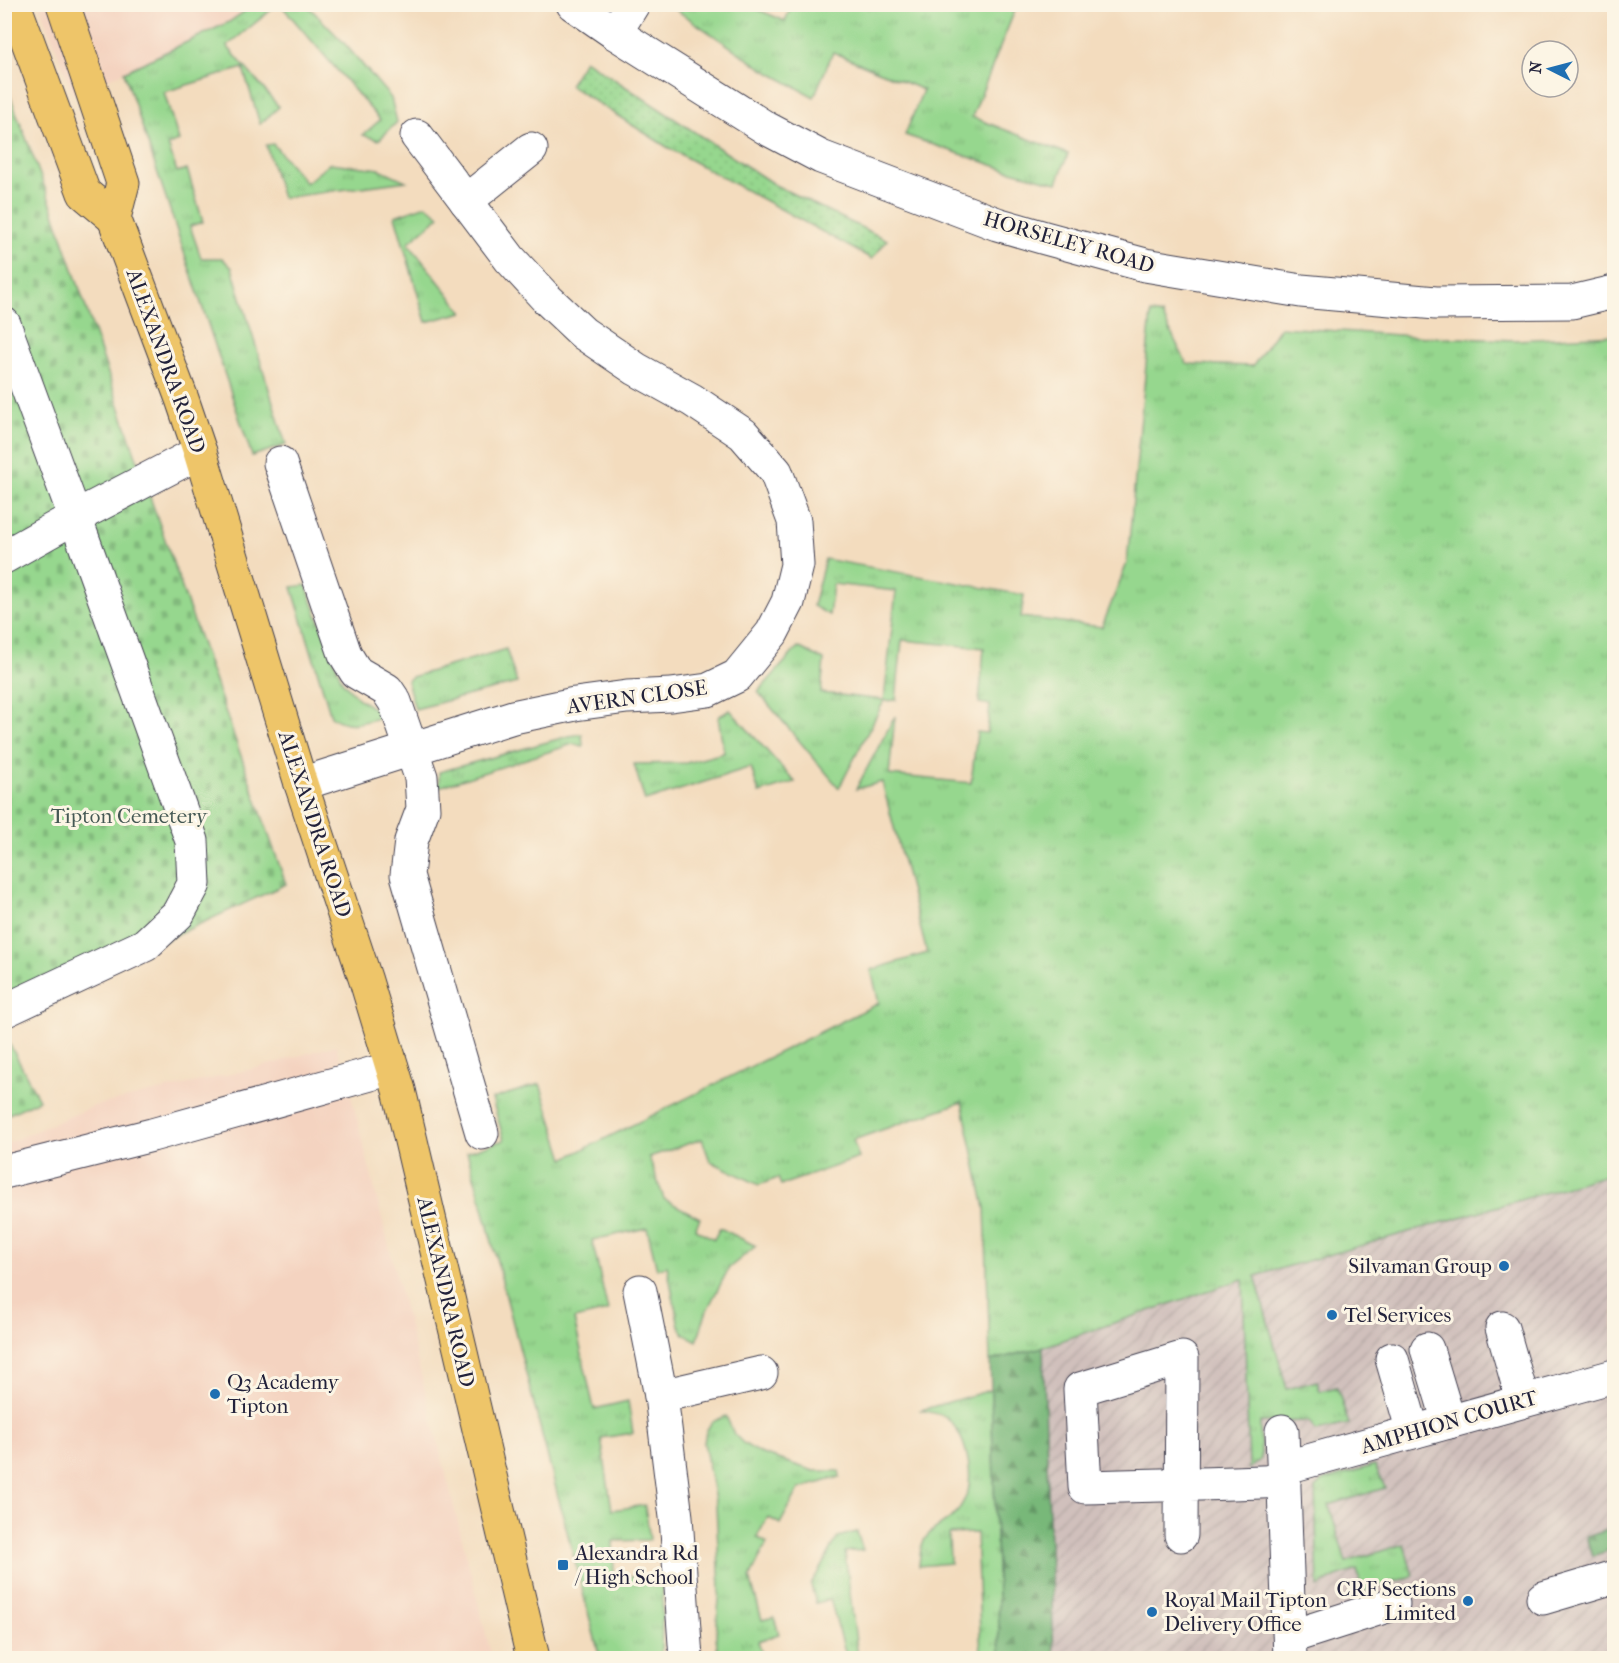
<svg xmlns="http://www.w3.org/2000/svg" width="1619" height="1663" font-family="'IM FELL French Canon',serif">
<defs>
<pattern id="industrial-furrows" width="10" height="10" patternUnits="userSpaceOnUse" patternTransform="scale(1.5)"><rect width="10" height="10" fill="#d0c0bc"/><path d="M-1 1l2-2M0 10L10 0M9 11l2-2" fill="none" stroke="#b2a5a2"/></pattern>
<pattern id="grass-tufts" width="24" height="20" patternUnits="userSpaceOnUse" patternTransform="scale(1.5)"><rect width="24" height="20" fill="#96d78e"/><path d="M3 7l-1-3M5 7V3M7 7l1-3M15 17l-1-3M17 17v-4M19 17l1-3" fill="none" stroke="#81b87b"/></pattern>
<pattern id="forest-firs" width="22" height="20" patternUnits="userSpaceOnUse" patternTransform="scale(1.5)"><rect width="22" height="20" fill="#78b879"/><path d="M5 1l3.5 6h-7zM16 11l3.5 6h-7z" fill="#629564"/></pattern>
<pattern id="cemetery-stones" width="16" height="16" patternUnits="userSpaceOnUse" patternTransform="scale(1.5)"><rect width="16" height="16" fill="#96d78e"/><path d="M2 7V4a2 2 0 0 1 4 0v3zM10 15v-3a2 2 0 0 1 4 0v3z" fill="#81b87b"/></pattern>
<pattern id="garden-dots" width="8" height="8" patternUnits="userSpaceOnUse" patternTransform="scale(1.5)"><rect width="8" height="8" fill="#96d78e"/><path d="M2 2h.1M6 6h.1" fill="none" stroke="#81b87b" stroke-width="1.8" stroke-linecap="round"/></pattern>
</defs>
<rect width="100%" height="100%" fill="#fcf5e5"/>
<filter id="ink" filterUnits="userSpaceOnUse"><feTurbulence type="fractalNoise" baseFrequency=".0167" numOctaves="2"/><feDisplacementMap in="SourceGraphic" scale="12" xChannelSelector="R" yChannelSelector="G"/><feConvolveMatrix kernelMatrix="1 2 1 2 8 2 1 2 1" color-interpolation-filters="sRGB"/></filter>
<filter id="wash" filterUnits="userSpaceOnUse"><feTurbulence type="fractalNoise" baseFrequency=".008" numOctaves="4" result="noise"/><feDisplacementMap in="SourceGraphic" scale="24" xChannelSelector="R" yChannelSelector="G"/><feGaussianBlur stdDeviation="1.35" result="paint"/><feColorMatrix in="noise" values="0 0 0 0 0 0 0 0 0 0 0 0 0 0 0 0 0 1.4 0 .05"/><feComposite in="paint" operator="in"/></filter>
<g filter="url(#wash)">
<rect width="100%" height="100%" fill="#f3dcbe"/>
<g fill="#f4d3c0">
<path d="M 40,5 L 254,5 L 229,22 L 124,72 L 73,94 Z"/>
<path d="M 336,1045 L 354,1107 L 492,1658 L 5,1658 L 5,1144 L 94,1106 L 261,1067 Z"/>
</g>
<path fill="url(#industrial-furrows)" d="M 1614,1173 L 1614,1658 L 1000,1658 L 990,1361 L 1043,1347 L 1255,1276 Z"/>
<g fill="url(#grass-tufts)" stroke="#5c7c64" stroke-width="1.5">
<path d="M 254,5 L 277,5 L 227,46 L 279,107 L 260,124 L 243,68 L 164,92 L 179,141 L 168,145 L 177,172 L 187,169 L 203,222 L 190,226 L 201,258 L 222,258 L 232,268 L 286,445 L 252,456 L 124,72 L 229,22 Z"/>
<path d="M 281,5 L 307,5 L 345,44 L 391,98 L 397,122 L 379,140 L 363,135 L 380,120 Z"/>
<path d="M 669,5 L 747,5 L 785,21 L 792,5 L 1017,5 L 972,117 L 1068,154 L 1057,183 L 1004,169 L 905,135 L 923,90 L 833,52 L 814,97 L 763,69 Z"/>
<path d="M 273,144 L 306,183 L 330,163 L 380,169 L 406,181 L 282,198 L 266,145 Z"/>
<path d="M 426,205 L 440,216 L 408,243 L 463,312 L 426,322 L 395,216 Z"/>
<path d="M 1151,313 L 1162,315 L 1187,364 L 1253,366 L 1280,327 L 1428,337 L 1516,340 L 1614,335 L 1614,1173 L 1255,1276 L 1287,1389 L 1317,1381 L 1320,1391 L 1337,1387 L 1349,1424 L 1316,1431 L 1309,1421 L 1260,1422 L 1261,1459 L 1249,1469 L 1243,1279 L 1043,1347 L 990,1361 L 985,1208 L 962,1102 L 853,1140 L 859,1158 L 781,1185 L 778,1178 L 759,1185 L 710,1161 L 702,1139 L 649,1157 L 664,1199 L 700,1218 L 695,1229 L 714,1239 L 720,1228 L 756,1246 L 729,1268 L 707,1310 L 697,1341 L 684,1334 L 679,1326 L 667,1266 L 657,1269 L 647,1228 L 592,1240 L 608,1311 L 574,1319 L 594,1409 L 628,1401 L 633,1433 L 601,1438 L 612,1510 L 645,1505 L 650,1540 L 613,1541 L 614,1577 L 651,1577 L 663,1580 L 661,1658 L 600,1658 L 481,1200 L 467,1152 L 504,1140 L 492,1099 L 540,1084 L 564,1159 L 879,1003 L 871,970 L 927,953 L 882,782 L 856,789 L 895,716 L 889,775 L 971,783 L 977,732 L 987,733 L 990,705 L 979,703 L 984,648 L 902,640 L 896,700 L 884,701 L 839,788 L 758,692 L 798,647 L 824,660 L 821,693 L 884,700 L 896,591 L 833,584 L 829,615 L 813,606 L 825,559 L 1024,595 L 1021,617 L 1102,627 L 1127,563 Z"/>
<path d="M 306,585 L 342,681 L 359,699 L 385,716 C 365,721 349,730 331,716 L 292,587 Z"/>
<path d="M 506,649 L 517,683 L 415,709 L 407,681 L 412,677 Z"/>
<path d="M 730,710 L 795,782 L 759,793 L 751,767 L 645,801 L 634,764 L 686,763 L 724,753 L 718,717 Z"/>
<path d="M 582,734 L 583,746 L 573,744 L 439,787 L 439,772 L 569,736 Z"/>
<path d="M 991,1390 L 1000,1658 L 981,1658 L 976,1533 L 949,1534 L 950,1563 L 919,1566 C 920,1556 920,1543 928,1535 C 937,1525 952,1521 959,1509 C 962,1504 966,1497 968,1492 C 973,1469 965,1429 943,1416 C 937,1413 928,1412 921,1410 Z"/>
<path d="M 726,1416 L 734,1434 L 743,1443 L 759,1453 L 814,1471 L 839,1471 L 840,1477 L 799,1489 L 780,1524 L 768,1517 L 757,1537 L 767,1543 L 750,1578 L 762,1620 L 774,1617 L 779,1634 L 758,1641 L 763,1658 L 718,1658 L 716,1635 L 720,1588 L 716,1505 L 704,1443 L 706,1431 L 712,1422 Z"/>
<path d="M 1375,1465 L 1385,1488 L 1329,1505 L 1346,1562 L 1404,1544 L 1413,1576 L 1363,1591 L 1357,1570 L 1336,1577 L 1318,1587 L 1315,1489 L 1323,1481 Z"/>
<path d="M 857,1532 L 863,1550 L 845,1552 L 858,1658 L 847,1658 L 830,1599 L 816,1603 L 811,1585 L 838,1537 Z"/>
</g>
<g fill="url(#forest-firs)" stroke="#4d6d5a" stroke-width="1.5">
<path d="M 1043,1347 L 1054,1658 L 1000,1658 L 990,1361 Z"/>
<path d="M 1614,1528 L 1614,1549 L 1592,1556 L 1586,1537 Z"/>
</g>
<g fill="url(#cemetery-stones)" stroke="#5c7c64" stroke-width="1.5">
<path d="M 4,80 L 51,204 L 144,480 L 286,884 L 172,937 L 4,1021 Z"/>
<path d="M 4,1033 L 39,1100 L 5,1116 L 4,1116 Z"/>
</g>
<path fill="url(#garden-dots)" stroke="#5c7c64" stroke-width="1.5" d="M 585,60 L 775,185 L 887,240 L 872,259 L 667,147 L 569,85 Z"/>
</g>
<g filter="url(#ink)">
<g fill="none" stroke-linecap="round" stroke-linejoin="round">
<g stroke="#413e4f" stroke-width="35">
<g id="minor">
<path d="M 573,4 L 615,33 L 766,128 L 821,157 L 997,224 L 1045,238 L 1145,265 L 1301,291 L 1436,303 L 1572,302 L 1614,292"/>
<path d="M 615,33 L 633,4"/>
<path d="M 466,201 L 531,149"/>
<path d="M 4,324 L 75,517 L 4,557"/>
<path d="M 280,463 L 345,654 L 356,672 L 387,690 L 395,702 L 421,777 L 423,809 L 411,841 L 407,875 L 482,1133"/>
<path d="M 301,784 L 513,717 L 575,704 L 627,697 L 671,695 L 708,690 L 737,676 L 772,633 L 788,602 L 797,565 L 794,521 L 776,472 L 743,434 L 692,400 L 636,369 L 583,333 L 546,298 L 510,259 L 417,136"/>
<path d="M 4,1011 L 145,945 L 178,914 L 194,884 L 192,841 L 75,517 L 200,452"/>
<path d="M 4,1172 L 152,1135 L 392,1068"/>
<path d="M 640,1291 L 661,1396 L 676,1517 L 686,1658"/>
<path d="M 1502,1328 L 1523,1401"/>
<path d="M 1427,1349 L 1449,1422"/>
<path d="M 1392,1359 L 1413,1432"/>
<path d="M 661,1396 L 761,1373"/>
<path d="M 1282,1431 L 1290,1658"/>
<path d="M 1283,1468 L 1614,1376"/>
<path d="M 1181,1535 L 1182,1358 L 1080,1389 L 1085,1487 C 1151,1485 1217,1484 1284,1481"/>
<path d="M 1543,1598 L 1614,1577"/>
<path d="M 1290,1637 L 1393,1604"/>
</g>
</g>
<g stroke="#413e4f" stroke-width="35">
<g id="major">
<path d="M 14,4 L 84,193 L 114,218"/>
<path d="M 63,4 L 123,183 L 114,218 L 182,399 L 200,452 L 301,784 L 366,981 L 399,1090 L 533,1658"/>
</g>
</g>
<use href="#minor" stroke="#fff" stroke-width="33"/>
<use href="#major" stroke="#eec569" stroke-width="33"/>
</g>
</g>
<g fill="#1f6fb2" stroke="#fcf5e5" stroke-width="2">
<circle cx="1504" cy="1266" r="6"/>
<circle cx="1332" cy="1315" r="6"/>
<circle cx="215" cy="1394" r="6"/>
<rect x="557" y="1559" width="12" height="12" rx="3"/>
<circle cx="1468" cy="1601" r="6"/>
<circle cx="1152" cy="1612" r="6"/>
</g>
<g text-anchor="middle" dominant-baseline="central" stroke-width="6" stroke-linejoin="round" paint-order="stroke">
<g font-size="21" fill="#22223b" stroke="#fcf5e5">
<text transform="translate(1069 242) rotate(16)">HORSELEY ROAD</text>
<text transform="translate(166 361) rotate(70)">ALEXANDRA ROAD</text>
<text transform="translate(637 697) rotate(-8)">AVERN CLOSE</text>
<text transform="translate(315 824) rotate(72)">ALEXANDRA ROAD</text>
<text transform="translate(446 1292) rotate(77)">ALEXANDRA ROAD</text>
<text transform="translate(1449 1422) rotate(-16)">AMPHION COURT</text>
</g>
<g font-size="21" fill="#455854" stroke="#fcf5e5">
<text x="129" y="816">Tipton Cemetery</text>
</g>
<g font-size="21" fill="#22223b" stroke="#fcf5e5" text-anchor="start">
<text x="1492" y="1266" text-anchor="end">Silvaman Group</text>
<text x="1344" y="1315">Tel Services</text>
<text x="227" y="1382">Q3 Academy<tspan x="227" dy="24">Tipton</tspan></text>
<text x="575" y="1553">Alexandra Rd<tspan x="575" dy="24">/ High School</tspan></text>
<text x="1456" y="1589" text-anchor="end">CRF Sections<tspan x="1456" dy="24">Limited</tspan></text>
<text x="1164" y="1600">Royal Mail Tipton<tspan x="1164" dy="24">Delivery Office</tspan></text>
</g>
</g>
<rect width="1619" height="1663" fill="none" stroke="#fcf5e5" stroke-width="24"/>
<g transform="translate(1550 69) rotate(276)"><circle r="28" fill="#fcf5e5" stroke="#a5a1a1" stroke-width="1.5"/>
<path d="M0-4.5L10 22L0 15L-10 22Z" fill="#1f6fb2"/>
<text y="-9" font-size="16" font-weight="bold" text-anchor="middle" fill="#22223b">N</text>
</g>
</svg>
